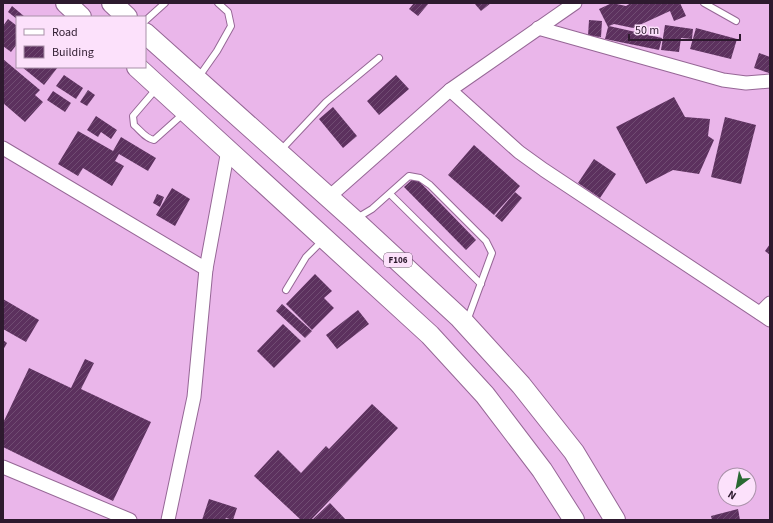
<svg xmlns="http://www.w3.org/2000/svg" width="773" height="523" font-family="'Source Sans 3',sans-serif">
<defs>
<pattern id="building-hatch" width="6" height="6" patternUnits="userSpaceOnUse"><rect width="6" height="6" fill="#5c315e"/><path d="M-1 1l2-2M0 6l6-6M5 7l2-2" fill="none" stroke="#704c72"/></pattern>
</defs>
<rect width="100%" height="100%" fill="#eab6ea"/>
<g fill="url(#building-hatch)">
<path d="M 414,3 L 429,3 L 418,16 L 409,9 Z"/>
<path d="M 474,3 L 491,3 L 481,11 Z"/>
<path d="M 612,3 L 626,6 L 631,3 L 680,3 L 686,16 L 674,21 L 670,11 L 633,28 L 614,24 L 609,26 L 662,38 L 659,50 L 605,39 L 608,27 L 599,9 Z"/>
<path d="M 12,6 L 25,17 L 17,17 L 17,19 L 8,12 Z"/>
<path d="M 8,19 L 17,26 L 17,44 L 11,52 L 3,46 L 3,26 Z"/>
<path d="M 589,20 L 602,21 L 601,37 L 588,36 Z"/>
<path d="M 665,25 L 693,29 L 692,39 L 681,38 L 679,52 L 661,50 Z"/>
<path d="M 696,28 L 737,39 L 731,59 L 690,49 Z"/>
<path d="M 759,53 L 770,57 L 769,73 L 754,68 Z"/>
<path d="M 3,59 L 40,90 L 35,95 L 43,102 L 25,122 L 3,103 Z"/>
<path d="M 22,67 L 58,67 L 44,85 Z"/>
<path d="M 64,75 L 83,88 L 76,99 L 56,86 Z"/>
<path d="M 396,75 L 409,89 L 379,115 L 367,101 Z"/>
<path d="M 88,90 L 95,95 L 87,106 L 80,102 Z"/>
<path d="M 53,91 L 71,103 L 65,112 L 47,100 Z"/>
<path d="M 674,97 L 685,117 L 710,119 L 708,136 L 714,140 L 699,174 L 673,170 L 646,184 L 616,127 Z"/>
<path d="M 333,107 L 357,136 L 343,148 L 319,119 Z"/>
<path d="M 96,116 L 117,130 L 111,139 L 101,132 L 98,137 L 87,130 Z"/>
<path d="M 725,117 L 756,125 L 741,184 L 711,177 Z"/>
<path d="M 78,131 L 113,151 L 121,137 L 156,158 L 148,171 L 119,154 L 115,161 L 124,166 L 112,186 L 83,168 L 78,176 L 58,164 Z"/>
<path d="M 474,145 L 520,186 L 494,215 L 448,175 Z"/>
<path d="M 594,159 L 616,174 L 600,198 L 578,183 Z"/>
<path d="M 415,177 L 476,240 L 466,250 L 404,187 Z"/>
<path d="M 172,188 L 190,199 L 175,226 L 156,215 Z"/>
<path d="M 515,192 L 522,198 L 502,222 L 495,216 Z"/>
<path d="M 157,194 L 164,197 L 160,207 L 153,203 Z"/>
<path d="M 770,244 L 770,255 L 765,251 Z"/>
<path d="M 315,274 L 332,291 L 324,298 L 334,308 L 312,330 L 286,304 Z"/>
<path d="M 3,299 L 39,320 L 26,342 L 3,329 Z"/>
<path d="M 282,304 L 312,331 L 305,338 L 276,311 Z"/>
<path d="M 358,310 L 369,324 L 337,349 L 326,335 Z"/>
<path d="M 283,324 L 301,341 L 274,368 L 257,351 Z"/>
<path d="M 3,340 L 7,343 L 3,350 Z"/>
<path d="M 85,359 L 94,363 L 81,389 L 151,422 L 113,501 L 3,447 L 3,423 L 29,368 L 71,388 Z"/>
<path d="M 372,404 L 398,428 L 311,520 L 301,520 L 254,476 L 278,450 L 301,473 L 326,446 L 329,449 Z"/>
<path d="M 209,499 L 237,508 L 233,520 L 226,518 L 225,520 L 202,520 Z"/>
<path d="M 330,503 L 346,520 L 312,520 Z"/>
<path d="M 738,509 L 740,520 L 712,520 L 711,516 Z"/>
</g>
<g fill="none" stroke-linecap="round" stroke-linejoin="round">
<g stroke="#966796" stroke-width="8">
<g id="service">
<path d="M 704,3 L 736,21"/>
<path d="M 145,21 L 165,3"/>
<path d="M 198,78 L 217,51 L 231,26 L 228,12 L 218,3"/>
<path d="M 157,88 L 133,116 L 134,125 C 140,130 146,139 154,140 L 183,114"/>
<path d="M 281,150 L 326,102 L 379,58"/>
<path d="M 390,194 L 481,284"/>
<path d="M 357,218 L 372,209 L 409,176 L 420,178 L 430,185 L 486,241 L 492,253 L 467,321"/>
<path d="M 286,290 L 306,257 L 322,241"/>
</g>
</g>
<g stroke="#966796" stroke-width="15">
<g id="minor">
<path d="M 538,28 L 723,80 L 746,83 L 770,81"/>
<path d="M 450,90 L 519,152 L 544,170 L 770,320"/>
<path d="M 3,148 L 206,269"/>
<path d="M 329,197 L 450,90 L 575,3"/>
<path d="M 760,313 L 770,303"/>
<path d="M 3,467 L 130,520"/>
<path d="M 168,520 L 194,397 L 206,269 L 228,150"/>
</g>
</g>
<g stroke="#966796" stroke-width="22">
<g id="primary">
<path d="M 66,3 L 81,17"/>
<path d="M 112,3 L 127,17"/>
<path d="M 145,33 L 354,220 L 460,318 L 521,385 L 574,452 L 615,520"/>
<path d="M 137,67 L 430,335 L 485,395 L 542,470 L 574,520"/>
</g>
</g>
<use href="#service" stroke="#fff" stroke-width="6"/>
<use href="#minor" stroke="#fff" stroke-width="13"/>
<use href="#primary" stroke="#fff" stroke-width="20"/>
</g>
<g text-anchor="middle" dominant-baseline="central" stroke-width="4" stroke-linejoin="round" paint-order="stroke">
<rect fill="#fce1fb" stroke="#6b566c" stroke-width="1" x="384" y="253" width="28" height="14" rx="3"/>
<g font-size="9" font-weight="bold" fill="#2d1a2e">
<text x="398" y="260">F106</text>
</g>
</g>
<rect width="773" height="523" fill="none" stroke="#2d1a2e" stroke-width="8"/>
<rect x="16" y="16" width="130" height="52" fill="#fce1fb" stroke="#a991a9"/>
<rect x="24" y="29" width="20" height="6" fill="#ffffff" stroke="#a991a9"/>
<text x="52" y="36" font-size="12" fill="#2d1a2e">Road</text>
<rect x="24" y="46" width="20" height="12" fill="url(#building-hatch)" stroke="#a991a9"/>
<text x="52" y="56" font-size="12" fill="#2d1a2e">Building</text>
<g transform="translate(737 487) rotate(212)"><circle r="19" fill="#fce1fb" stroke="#a991a9"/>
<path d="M0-3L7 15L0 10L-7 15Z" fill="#296932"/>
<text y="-6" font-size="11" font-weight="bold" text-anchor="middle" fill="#2d1a2e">N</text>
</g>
<path d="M629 34v6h111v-6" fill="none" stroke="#2d1a2e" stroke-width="2"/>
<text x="635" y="34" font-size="12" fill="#2d1a2e" stroke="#fce1fb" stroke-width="3" paint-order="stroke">50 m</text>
</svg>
